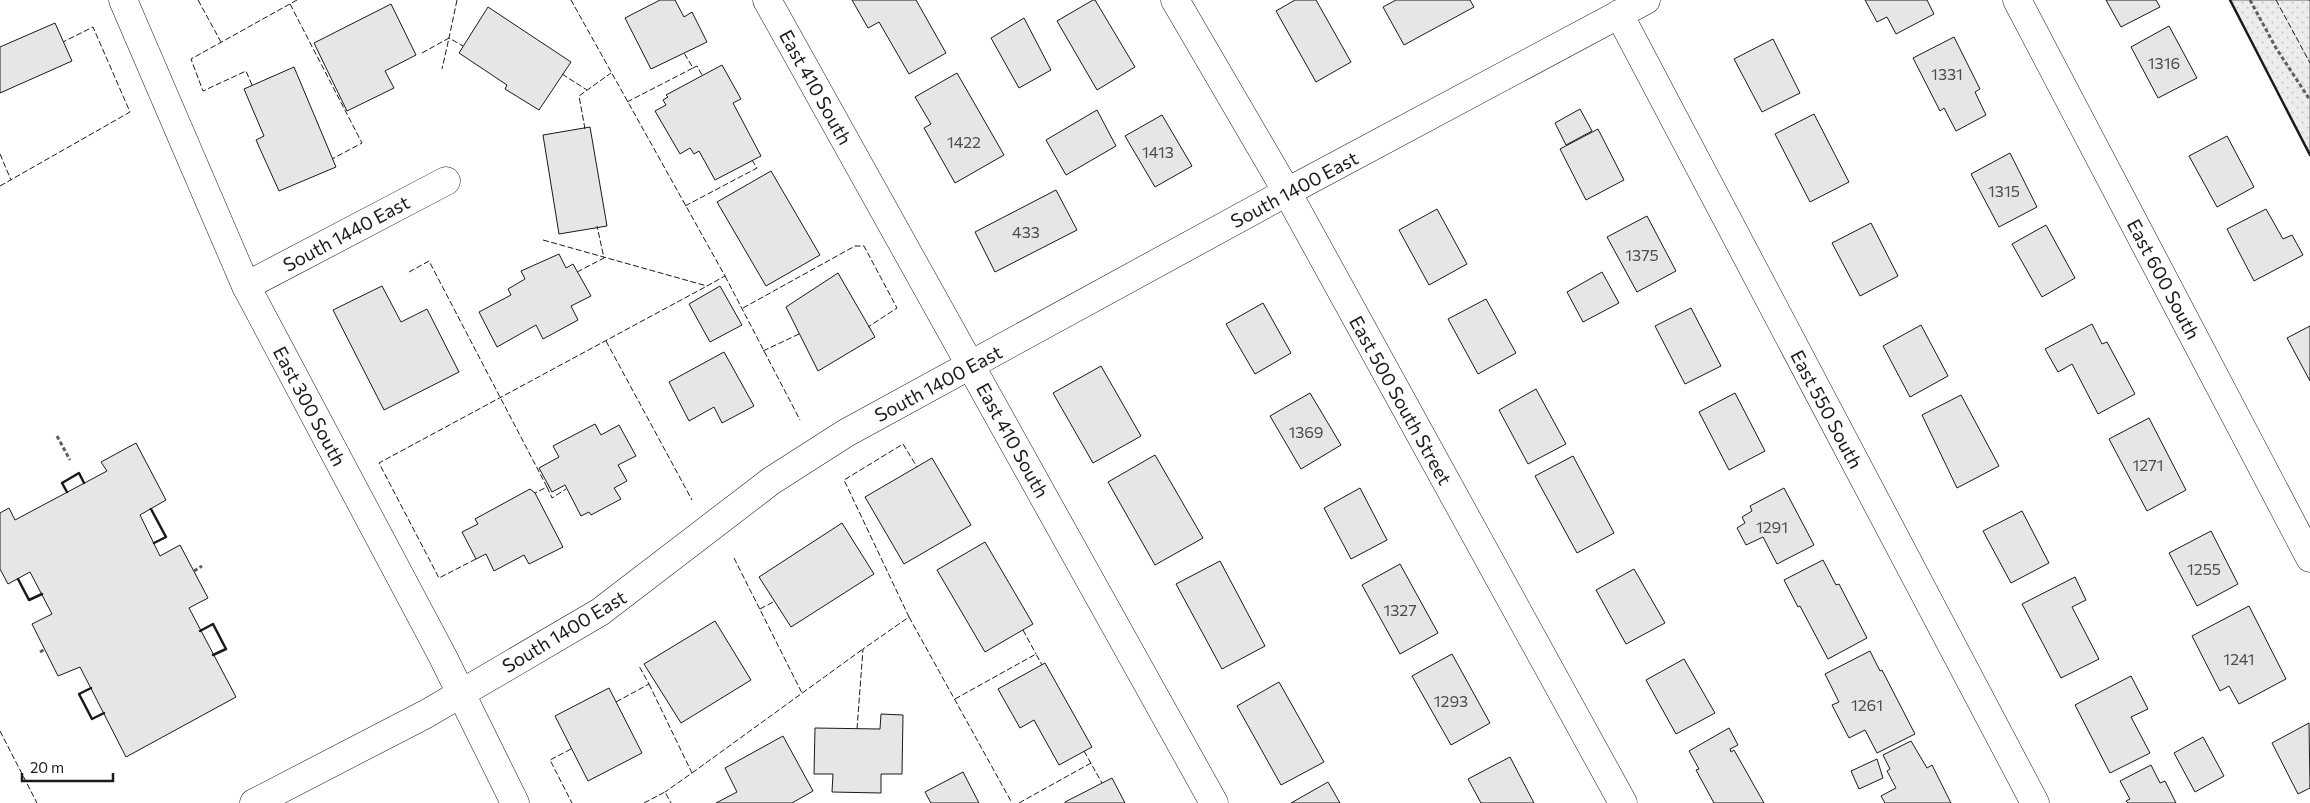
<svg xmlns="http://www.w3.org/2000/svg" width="2310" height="803" font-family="Commissioner,sans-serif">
<defs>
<pattern id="park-dots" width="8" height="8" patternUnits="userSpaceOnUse" patternTransform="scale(1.25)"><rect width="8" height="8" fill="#ededed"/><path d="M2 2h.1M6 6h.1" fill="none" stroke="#cbcbcb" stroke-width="1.8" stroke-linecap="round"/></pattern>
</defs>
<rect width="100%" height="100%" fill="#fff"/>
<path fill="url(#park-dots)" stroke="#6a6a6a" d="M 2230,0 L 2310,0 L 2310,155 Z"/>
<g fill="#e6e6e6" stroke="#1a1a1a">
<path d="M 660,0 L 675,0 L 684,17 L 692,12 L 707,42 L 651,69 L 625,18 Z"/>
<path d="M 852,0 L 916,0 L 946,53 L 909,74 L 879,22 L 868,28 Z"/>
<path d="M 1093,0 L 1095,0 L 1135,67 L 1097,90 L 1057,21 Z"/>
<path d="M 1295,0 L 1316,0 L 1351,62 L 1316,82 L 1276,11 Z"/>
<path d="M 1396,0 L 1470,0 L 1474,7 L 1404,45 L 1383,7 Z"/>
<path d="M 1865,0 L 1927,0 L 1934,14 L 1896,34 L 1887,17 L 1877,22 Z"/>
<path d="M 2106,0 L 2156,0 L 2160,7 L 2121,27 Z"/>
<path d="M 391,4 L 416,55 L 385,71 L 394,88 L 347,111 L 314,43 Z"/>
<path d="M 488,7 L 571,62 L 539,110 L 505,89 L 507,85 L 459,53 Z"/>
<path d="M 1024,18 L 1051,70 L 1019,88 L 991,38 Z"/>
<path d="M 55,23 L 72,61 L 0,93 L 0,47 Z"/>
<path d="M 2169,26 L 2197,78 L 2158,98 L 2131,47 Z"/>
<path d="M 1954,37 L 1980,89 L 1975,92 L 1986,115 L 1956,131 L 1944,108 L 1940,111 L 1913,58 Z"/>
<path d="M 1773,39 L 1800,93 L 1762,112 L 1734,59 Z"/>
<path d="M 722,65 L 741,99 L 733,103 L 761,156 L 715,180 L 699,151 L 694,154 L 690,148 L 680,154 L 655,111 L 666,105 L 663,100 L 668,97 L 666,95 Z"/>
<path d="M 294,67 L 336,167 L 279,191 L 256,140 L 264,136 L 244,89 Z"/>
<path d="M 957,73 L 1004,155 L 955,183 L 924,128 L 931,124 L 915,97 Z"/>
<path d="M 1580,109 L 1592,131 L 1566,145 L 1555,123 Z"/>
<path d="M 1097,110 L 1116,146 L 1066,175 L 1046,140 Z"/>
<path d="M 1814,114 L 1849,182 L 1810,202 L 1775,134 Z"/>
<path d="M 1162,115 L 1192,166 L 1155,187 L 1125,136 Z"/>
<path d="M 590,127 L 607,226 L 559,234 L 543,135 Z"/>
<path d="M 1598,129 L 1624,180 L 1586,200 L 1560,149 Z"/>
<path d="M 2227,136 L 2254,187 L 2217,207 L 2189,156 Z"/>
<path d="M 2010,153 L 2037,207 L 1999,227 L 1971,174 Z"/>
<path d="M 771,171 L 820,255 L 766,286 L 717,202 Z"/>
<path d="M 1056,190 L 1077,230 L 995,272 L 975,232 Z"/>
<path d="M 1437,209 L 1467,264 L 1429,285 L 1399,230 Z"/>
<path d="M 2266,209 L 2283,239 L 2292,235 L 2303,255 L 2254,281 L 2227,229 Z"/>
<path d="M 1647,216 L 1676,271 L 1637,292 L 1607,237 Z"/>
<path d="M 1871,223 L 1898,276 L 1860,296 L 1832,243 Z"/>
<path d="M 2046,225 L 2075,278 L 2042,297 L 2012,244 Z"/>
<path d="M 559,254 L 566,268 L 573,264 L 591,296 L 571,306 L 578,320 L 543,339 L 536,325 L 497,347 L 479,312 L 511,295 L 508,289 L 525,279 L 521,271 Z"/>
<path d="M 1602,272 L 1619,303 L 1583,322 L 1567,292 Z"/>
<path d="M 838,273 L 875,337 L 818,371 L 786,307 Z"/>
<path d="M 382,286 L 401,322 L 427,309 L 459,372 L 384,410 L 333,310 Z"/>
<path d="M 720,286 L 742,325 L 710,342 L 689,304 Z"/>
<path d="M 1486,299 L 1516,353 L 1478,374 L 1448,319 Z"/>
<path d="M 1263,303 L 1291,353 L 1255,374 L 1226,324 Z"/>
<path d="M 1691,308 L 1721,366 L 1685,384 L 1655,326 Z"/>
<path d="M 2092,324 L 2102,344 L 2107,342 L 2135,394 L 2098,414 L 2072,364 L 2058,372 L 2045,349 Z"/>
<path d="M 1921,325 L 1948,376 L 1910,397 L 1883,346 Z"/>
<path d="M 2310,326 L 2310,381 L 2287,338 Z"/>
<path d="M 724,352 L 754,406 L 722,423 L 714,407 L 689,421 L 669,382 Z"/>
<path d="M 1101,366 L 1141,436 L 1093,463 L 1053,393 Z"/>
<path d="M 1536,389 L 1566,444 L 1528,464 L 1499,410 Z"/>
<path d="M 1310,393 L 1341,445 L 1301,469 L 1270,416 Z"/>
<path d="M 1735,393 L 1765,451 L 1729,470 L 1699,412 Z"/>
<path d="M 1961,395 L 1999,466 L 1957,488 L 1922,415 Z"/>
<path d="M 2149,418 L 2186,490 L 2147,511 L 2109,439 Z"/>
<path d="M 595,424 L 601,435 L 619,425 L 636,456 L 618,465 L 627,481 L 614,488 L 621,499 L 591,515 L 589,512 L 581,516 L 565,485 L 552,492 L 539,468 L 559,457 L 553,446 Z"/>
<path d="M 136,443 L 166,500 L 140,515 L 160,556 L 180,545 L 208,598 L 189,608 L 236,697 L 126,757 L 80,667 L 58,676 L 32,624 L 52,614 L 30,572 L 8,584 L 0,569 L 0,513 L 9,508 L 15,520 L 107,471 L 101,462 Z"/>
<path d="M 1155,455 L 1203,538 L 1155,565 L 1108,482 Z"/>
<path d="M 1573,456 L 1614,533 L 1577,553 L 1535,476 Z"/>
<path d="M 932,458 L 971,525 L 904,564 L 865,497 Z"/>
<path d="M 1360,488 L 1387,540 L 1351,559 L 1324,508 Z"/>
<path d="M 1784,488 L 1814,545 L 1777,564 L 1763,537 L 1746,545 L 1737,528 L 1745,523 L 1742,517 L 1752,511 L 1750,506 Z"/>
<path d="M 530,489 L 535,493 L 563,547 L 529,564 L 524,555 L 494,571 L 486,554 L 476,559 L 462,532 L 478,524 L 475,519 Z"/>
<path d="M 2022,511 L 2049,563 L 2011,583 L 1983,531 Z"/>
<path d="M 842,523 L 874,574 L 791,627 L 759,577 Z"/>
<path d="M 2211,531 L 2238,584 L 2197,606 L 2169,553 Z"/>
<path d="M 985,542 L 1033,624 L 985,652 L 937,570 Z"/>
<path d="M 1823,560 L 1836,585 L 1839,584 L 1867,638 L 1828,659 L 1800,606 L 1798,607 L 1784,580 Z"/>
<path d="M 1220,561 L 1265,646 L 1222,669 L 1176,584 Z"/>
<path d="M 1400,564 L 1438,633 L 1400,654 L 1362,585 Z"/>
<path d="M 1634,569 L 1665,623 L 1626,644 L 1596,590 Z"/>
<path d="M 2075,577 L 2086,600 L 2072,607 L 2099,659 L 2061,678 L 2022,604 Z"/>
<path d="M 2249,606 L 2286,679 L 2239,704 L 2229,686 L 2220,691 L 2192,636 Z"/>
<path d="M 715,621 L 751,680 L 681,723 L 644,664 Z"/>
<path d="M 1870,651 L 1880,671 L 1882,670 L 1915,734 L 1877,753 L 1865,730 L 1849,738 L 1832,705 L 1839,702 L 1825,674 Z"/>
<path d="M 1452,654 L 1490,723 L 1451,745 L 1412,676 Z"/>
<path d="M 1684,659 L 1715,713 L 1676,734 L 1646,680 Z"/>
<path d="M 1045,663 L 1092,747 L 1059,765 L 1034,720 L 1020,728 L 998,689 Z"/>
<path d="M 2131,676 L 2148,709 L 2131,717 L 2150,753 L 2110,773 L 2075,705 Z"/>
<path d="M 1279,682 L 1324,762 L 1281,785 L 1237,706 Z"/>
<path d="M 609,688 L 642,753 L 588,781 L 555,716 Z"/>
<path d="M 881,714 L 903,715 L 902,774 L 881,774 L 881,793 L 832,792 L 833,774 L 814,774 L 815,728 L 880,729 Z"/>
<path d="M 2309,723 L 2310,788 L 2298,794 L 2272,743 Z"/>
<path d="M 1729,728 L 1738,745 L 1730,749 L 1731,752 L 1734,750 L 1764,803 L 1714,803 L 1696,770 L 1699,769 L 1689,751 Z"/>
<path d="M 783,736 L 813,791 L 792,803 L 716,803 L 737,792 L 725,768 Z"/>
<path d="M 2203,737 L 2224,776 L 2195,792 L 2174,753 Z"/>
<path d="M 1911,741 L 1927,768 L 1932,765 L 1951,803 L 1885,803 L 1881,796 L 1896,788 L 1887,771 L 1890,769 L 1883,755 Z"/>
<path d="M 1510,757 L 1534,803 L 1481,803 L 1468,779 Z"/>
<path d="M 1877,759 L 1883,778 L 1859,789 L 1851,771 Z"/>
<path d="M 2151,765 L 2160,783 L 2165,781 L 2176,803 L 2128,803 L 2126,801 L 2130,799 L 2120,781 Z"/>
<path d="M 963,772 L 979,803 L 931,803 L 925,792 Z"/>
<path d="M 1112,778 L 1125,803 L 1065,803 L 1065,802 Z"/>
<path d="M 1328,782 L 1340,803 L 1291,803 Z"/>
</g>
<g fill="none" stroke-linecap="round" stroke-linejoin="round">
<g stroke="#1a1a1a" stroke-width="29">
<g id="minor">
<path d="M 123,0 L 246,286 L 443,657 L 515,803"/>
<path d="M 767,0 L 1214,803"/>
<path d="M 1175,0 L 1287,192 L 1623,803"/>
<path d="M 2017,0 L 2310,558"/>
<path d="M 1619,14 L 2035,803"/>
<path d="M 246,286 L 446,181"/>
<path d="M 254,803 L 426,714 L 600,612 L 771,481 L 846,433 L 1287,192 L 1646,0"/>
</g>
</g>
<g stroke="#5f5f5f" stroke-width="3" stroke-dasharray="4 2.5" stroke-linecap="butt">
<path d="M 2250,0 L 2276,48 L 2310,100"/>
<path d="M 2310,0 L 2310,1"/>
<path d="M 57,436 L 70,460"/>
<path d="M 194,571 L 202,566"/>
<path d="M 40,652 L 45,649"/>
</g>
<use href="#minor" stroke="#fff" stroke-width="28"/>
<g stroke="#1a1a1a" stroke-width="1" stroke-dasharray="6 2.5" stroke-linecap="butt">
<path d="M 198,0 L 221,42"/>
<path d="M 457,0 L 449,38 L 463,46"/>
<path d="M 2276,0 L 2310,63"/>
<path d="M 290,4 L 362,143 L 332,159"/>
<path d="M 422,53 L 449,38 L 442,69"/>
<path d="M 693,68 L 697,66 L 702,75"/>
<path d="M 562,74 L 587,90"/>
<path d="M 252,85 L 246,71 L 203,91 L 191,59 L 297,0"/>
<path d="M 627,102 L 693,68 L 684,53"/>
<path d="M 585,129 L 579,96 L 611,73"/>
<path d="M 0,154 L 11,180"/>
<path d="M 0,186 L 130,112 L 93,27 L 63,42"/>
<path d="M 685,206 L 757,168 L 752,160"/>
<path d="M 543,240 L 707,286 L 725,276 L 571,0"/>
<path d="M 409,272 L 429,261 L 547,487 L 535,493"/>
<path d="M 577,272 L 604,258 L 597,226"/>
<path d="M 725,276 L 800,420"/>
<path d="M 743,308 L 855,246 L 864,246 L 897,308 L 868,327"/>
<path d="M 606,341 L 692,500"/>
<path d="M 763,351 L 799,334"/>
<path d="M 547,487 L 552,498 L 566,489"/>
<path d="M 734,558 L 802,693"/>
<path d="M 476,559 L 439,578 L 379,463 L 707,286"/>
<path d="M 760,609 L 775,601"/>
<path d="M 909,617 L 1012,803"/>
<path d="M 1023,630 L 1036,654"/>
<path d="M 649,684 L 692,773 L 665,792"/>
<path d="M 955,699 L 1036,654 L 1042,665"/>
<path d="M 616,702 L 649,684 L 639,666"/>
<path d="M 857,729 L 863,649 L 909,617 L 844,480 L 903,444 L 917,467"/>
<path d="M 0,731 L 37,803"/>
<path d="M 571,749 L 550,760 L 572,803"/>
<path d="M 1084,751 L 1102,783"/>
<path d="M 692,773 L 863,649"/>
<path d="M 644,803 L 665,792 L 671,803"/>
<path d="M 1019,803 L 1091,763"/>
</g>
<g stroke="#1a1a1a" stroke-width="2.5">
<path d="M 2230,0 L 2310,155"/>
<path d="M 67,492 L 62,483 L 79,473 L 84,483"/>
<path d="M 151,509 L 166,537 L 154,543"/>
<path d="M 18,579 L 29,600 L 42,594"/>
<path d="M 200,631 L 213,624 L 226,649 L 213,655"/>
<path d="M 91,688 L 79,694 L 92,719 L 104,713"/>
</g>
</g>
<g text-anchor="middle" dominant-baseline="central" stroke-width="4" stroke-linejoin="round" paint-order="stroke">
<g font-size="16" fill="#4d4d4d">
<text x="2164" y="62">1316</text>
<text x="1947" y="73">1331</text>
<text x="964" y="141">1422</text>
<text x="1158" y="151">1413</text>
<text x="2004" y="190">1315</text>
<text x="1026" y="231">433</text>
<text x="1642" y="254">1375</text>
<text x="1306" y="431">1369</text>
<text x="2148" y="464">1271</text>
<text x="1772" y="526">1291</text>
<text x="2204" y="568">1255</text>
<text x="1400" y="609">1327</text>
<text x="2239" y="658">1241</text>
<text x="1451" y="700">1293</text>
<text x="1867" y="704">1261</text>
</g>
<g font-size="19" fill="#1a1a1a" stroke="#fff">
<text transform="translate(816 87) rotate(61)">East 410 South</text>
<text transform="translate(1294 189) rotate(-28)">South 1400 East</text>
<text transform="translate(346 233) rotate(-28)">South 1440 East</text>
<text transform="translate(2164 279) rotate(62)">East 600 South</text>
<text transform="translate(938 383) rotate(-28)">South 1400 East</text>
<text transform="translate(1401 400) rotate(61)">East 500 South Street</text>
<text transform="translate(310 406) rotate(62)">East 300 South</text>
<text transform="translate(1827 409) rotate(62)">East 550 South</text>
<text transform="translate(1013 440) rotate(61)">East 410 South</text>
<text transform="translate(564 631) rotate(-31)">South 1400 East</text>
</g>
</g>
<path d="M22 773v8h91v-8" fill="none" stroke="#1a1a1a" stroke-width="2.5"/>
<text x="30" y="773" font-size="15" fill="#1a1a1a" stroke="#ffffff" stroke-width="4" paint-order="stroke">20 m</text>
</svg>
